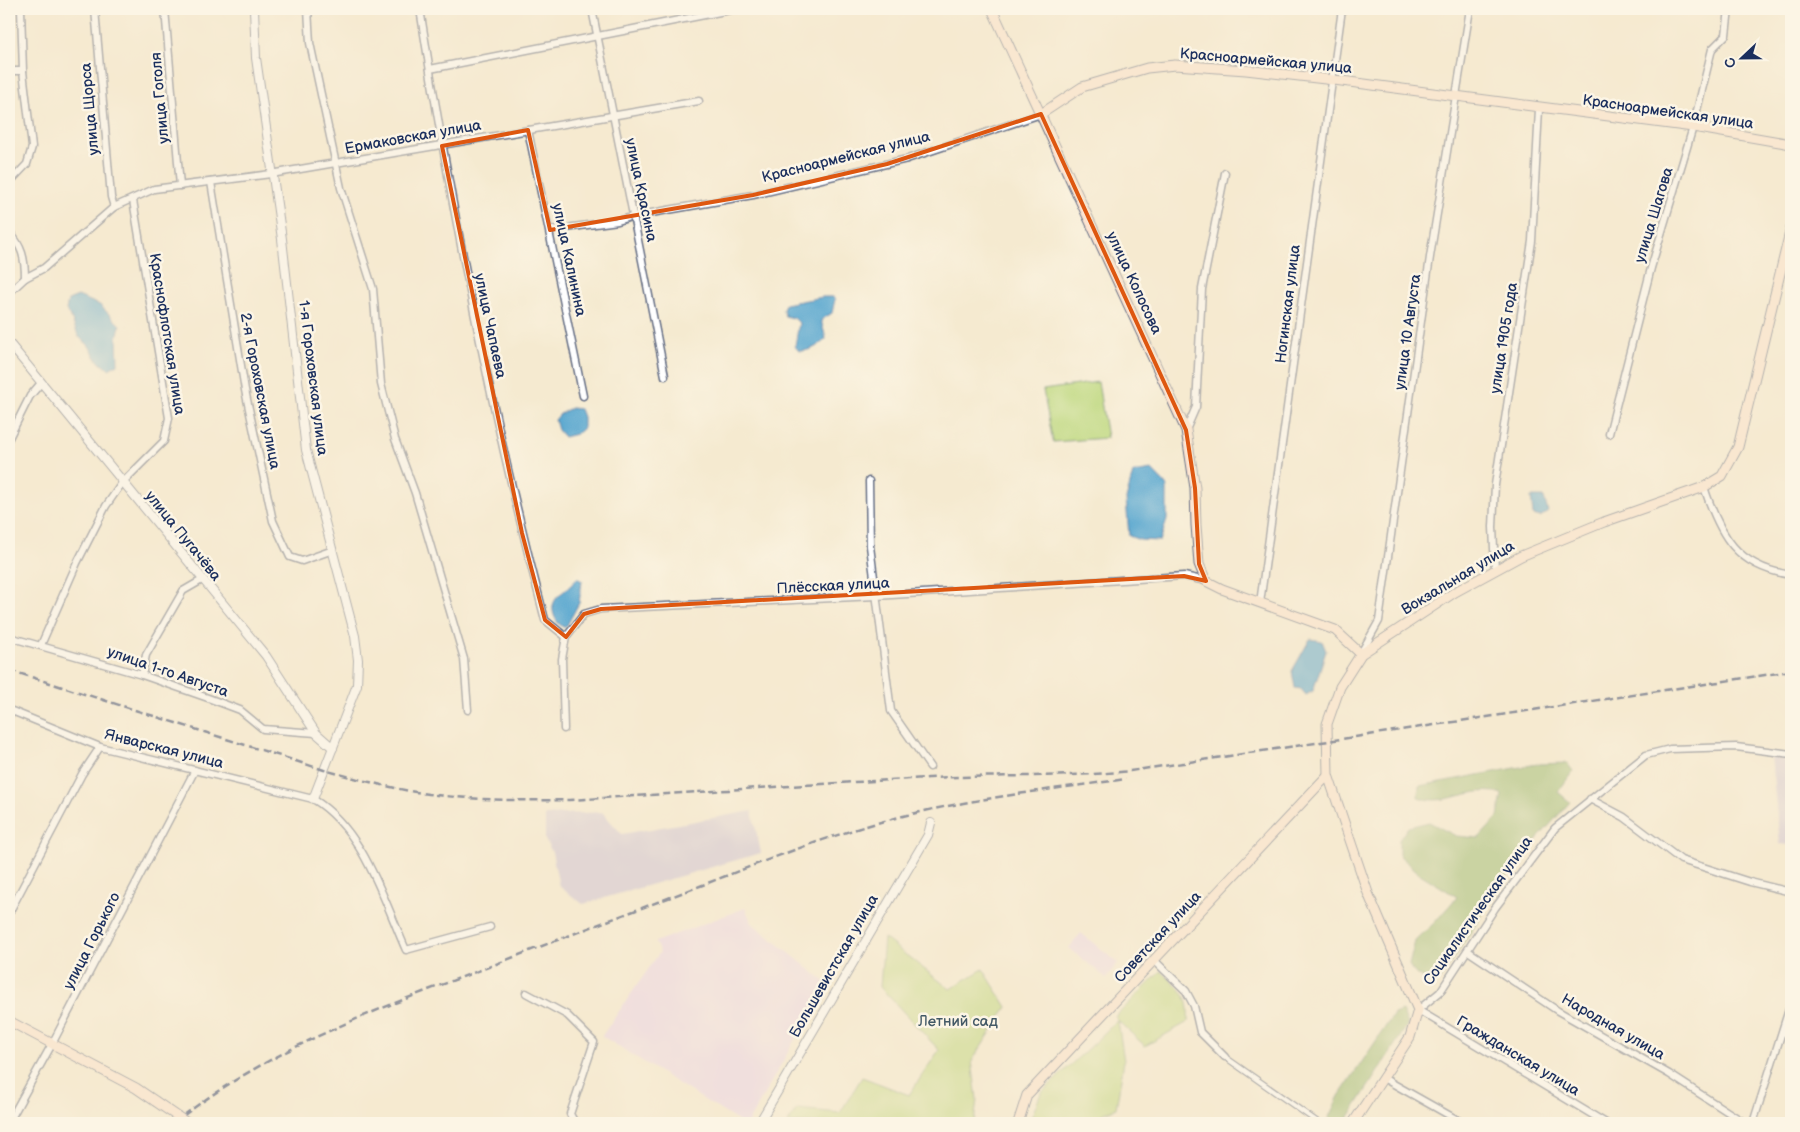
<svg xmlns="http://www.w3.org/2000/svg" width="1800" height="1132" font-family="'Balsamiq Sans',sans-serif">
<rect width="100%" height="100%" fill="#fcf5e5"/>
<filter id="ink" filterUnits="userSpaceOnUse"><feTurbulence type="fractalNoise" baseFrequency=".02" numOctaves="2"/><feDisplacementMap in="SourceGraphic" scale="10" xChannelSelector="R" yChannelSelector="G"/><feConvolveMatrix kernelMatrix="1 2 1 2 8 2 1 2 1" color-interpolation-filters="sRGB"/></filter>
<filter id="wash" filterUnits="userSpaceOnUse"><feTurbulence type="fractalNoise" baseFrequency=".0096" numOctaves="4" result="noise"/><feDisplacementMap in="SourceGraphic" scale="20" xChannelSelector="R" yChannelSelector="G"/><feGaussianBlur stdDeviation="1.12" result="paint"/><feColorMatrix in="noise" values="0 0 0 0 0 0 0 0 0 0 0 0 0 0 0 0 0 1.4 0 .05"/><feComposite in="paint" operator="in"/></filter>
<g filter="url(#wash)">
<rect width="100%" height="100%" fill="#f5ead0"/>
<g fill="#e9d2ed">
<path d="M 745,908 L 752,923 L 827,983 L 748,1123 L 741,1123 L 602,1036 L 660,952 L 655,942 Z"/>
<path d="M 1081,933 L 1118,963 L 1106,978 L 1069,948 Z"/>
</g>
<g fill="#c9bfd7">
<path d="M 1771,756 L 1791,756 L 1791,845 L 1780,844 Z"/>
<path d="M 752,811 L 761,853 L 583,904 L 559,886 L 552,852 L 545,840 L 545,815 L 602,812 L 622,834 Z"/>
</g>
<g fill="#bcd77c" stroke="#6c836d">
<path d="M 1098,382 L 1107,438 L 1053,442 L 1043,390 Z"/>
<path d="M 884,938 L 950,989 L 983,969 L 1007,1007 L 972,1061 L 977,1099 L 974,1123 L 788,1123 L 797,1109 L 840,1113 L 862,1077 L 909,1095 L 939,1050 L 880,987 Z"/>
<path d="M 1161,971 C 1180,989 1190,993 1188,1022 L 1145,1046 L 1118,1021 L 1124,1061 L 1116,1108 L 1094,1118 L 1090,1123 L 1029,1123 L 1041,1093 L 1118,1020 L 1115,1017 Z"/>
</g>
<g fill="#95b86c" stroke="#587465">
<path d="M 1567,763 L 1573,771 L 1558,792 L 1570,802 L 1515,864 L 1440,980 C 1424,980 1417,979 1409,965 L 1415,941 L 1435,922 L 1457,897 L 1420,874 L 1399,855 L 1399,840 L 1408,827 L 1429,822 L 1456,836 L 1479,838 L 1498,817 L 1502,794 C 1474,784 1445,808 1418,797 L 1419,786 L 1537,764 Z"/>
<path d="M 1402,1011 L 1408,1024 L 1345,1123 L 1331,1123 L 1329,1117 L 1339,1096 L 1394,1014 Z"/>
</g>
<g fill="#55a5cf" stroke="#386a96">
<path d="M 78,296 L 100,305 L 120,325 L 117,338 L 118,364 L 109,369 C 96,362 96,357 89,346 C 86,342 80,339 78,335 C 74,326 72,318 66,310 L 68,300 Z"/>
<path d="M 823,297 L 833,297 L 835,299 L 832,313 L 821,320 L 826,339 C 817,347 810,351 799,351 L 795,346 L 799,323 L 794,318 L 785,316 L 783,310 L 785,304 Z"/>
<path d="M 571,408 L 580,409 L 583,417 L 583,428 L 576,434 L 564,437 L 558,430 L 555,420 L 561,413 Z"/>
<path d="M 1152,470 L 1167,486 L 1167,520 L 1160,541 L 1140,540 L 1129,536 L 1126,499 L 1133,473 Z"/>
<path d="M 1531,497 L 1544,497 L 1548,512 L 1540,517 L 1533,515 Z"/>
<path d="M 577,578 L 582,581 L 579,603 L 566,627 L 563,627 C 558,624 556,620 554,615 C 548,596 567,593 577,578 Z"/>
<path d="M 1310,639 L 1322,641 L 1326,651 L 1313,691 L 1306,695 L 1301,689 L 1295,688 L 1292,671 Z"/>
</g>
</g>
<g filter="url(#ink)">
<g fill="none" stroke-linecap="round" stroke-linejoin="round">
<g stroke="#677086" stroke-width="7">
<path id="pedestrian" d="M 1225,1057 L 1319,1123"/>
</g>
<g stroke="#677086" stroke-width="9">
<g id="minor">
<path d="M 95,9 L 111,197 L 114,207"/>
<path d="M 165,9 L 180,186"/>
<path d="M 308,9 L 310,43 L 341,188 L 373,289 L 381,384 L 395,439 L 415,493 L 464,659 L 468,710"/>
<path d="M 420,9 C 452,214 492,418 545,620 L 566,637"/>
<path d="M 592,9 L 665,376"/>
<path d="M 430,69 L 735,9"/>
<path d="M 9,71 L 23,71"/>
<path d="M 528,130 L 583,396"/>
<path d="M 211,182 L 245,390 L 273,521 L 290,557 L 302,561 L 333,550"/>
<path d="M 9,183 L 27,164 L 32,147 L 23,71 L 21,9"/>
<path d="M 550,230 L 618,221 L 634,216 L 753,195 L 907,159 L 1041,114"/>
<path d="M 9,231 C 22,247 25,257 25,278"/>
<path d="M 9,293 L 25,278 L 44,268 L 114,207 L 154,189 L 271,174 L 699,101"/>
<path d="M 1186,430 L 1196,407 L 1202,289 L 1225,173"/>
<path d="M 1609,434 L 1651,268 L 1693,127 L 1712,49 L 1726,35 L 1729,9"/>
<path d="M 9,438 L 30,396 L 41,383"/>
<path d="M 869,481 L 870,546 L 891,711 L 930,767"/>
<path d="M 1704,487 C 1720,536 1737,567 1791,575"/>
<path d="M 1495,570 L 1493,527 L 1495,485 L 1532,241 L 1539,109"/>
<path d="M 1260,603 L 1342,9"/>
<path d="M 9,637 L 142,675 L 208,698 L 240,710 L 263,729 L 316,733"/>
<path d="M 41,645 L 77,563 L 106,506 L 122,483 L 164,441 L 169,418 L 133,200"/>
<path d="M 1361,653 L 1379,621 L 1430,257 L 1470,9"/>
<path d="M 142,675 L 146,655 L 183,591 L 202,580"/>
<path d="M 9,715 L 12,711 L 100,747 L 313,799 C 363,829 383,898 406,950 L 490,927"/>
<path d="M 564,729 L 562,659 L 566,637 L 584,614 L 601,609 L 876,596 L 1184,576 L 1206,581"/>
<path d="M 1590,799 L 1624,817 L 1681,860 L 1750,882 L 1791,892"/>
<path d="M 9,913 L 82,774 L 100,747"/>
<path d="M 1468,951 L 1558,1011 L 1669,1074 L 1745,1123"/>
<path d="M 1155,961 L 1186,991 L 1194,1006 L 1200,1032 L 1225,1057"/>
<path d="M 526,993 L 567,1015 L 594,1042 L 570,1114 L 575,1123"/>
<path d="M 1383,1078 L 1463,1123"/>
<path d="M 9,1122 L 52,1044 L 195,770"/>
<path d="M 1606,1123 L 1418,1010 L 1440,992 L 1495,908 L 1555,828 L 1646,755 L 1670,749 L 1736,747 L 1791,754"/>
<path d="M 1753,1123 L 1791,1003"/>
</g>
</g>
<g stroke="#677086" stroke-width="10">
<g id="tertiary">
<path d="M 254,9 L 256,58 L 282,239 L 306,450 L 355,636 L 358,660 L 357,685 L 313,799"/>
<path d="M 9,343 L 266,656 L 316,733 L 333,748"/>
<path d="M 759,1123 L 928,835 L 931,823"/>
</g>
</g>
<g stroke="#677086" stroke-width="11">
<g id="secondary">
<path d="M 992,9 L 1186,430 L 1195,488 L 1196,525 L 1199,564 L 1206,581 L 1222,589 L 1335,630 L 1361,654"/>
<path d="M 1041,114 L 1082,87 L 1147,68 L 1175,65 L 1246,70 L 1334,80 L 1693,127 L 1791,144"/>
<path d="M 9,1021 L 136,1088 L 155,1101"/>
<path d="M 1018,1123 L 1027,1095 L 1328,775"/>
<path d="M 1353,1123 L 1410,1037 L 1418,1010 L 1368,893 L 1328,775 L 1327,724 L 1340,687 L 1361,654 L 1455,592 L 1521,556 L 1604,522 L 1704,487 L 1722,476 L 1738,447 L 1791,228"/>
</g>
</g>
<use href="#pedestrian" stroke="#fff" stroke-width="4.5"/>
<use href="#minor" stroke="#fff" stroke-width="6"/>
<use href="#tertiary" stroke="#fff" stroke-width="8"/>
<use href="#secondary" stroke="#fde4d0" stroke-width="9"/>
<g stroke="#1b2f5e" stroke-width="2.5" stroke-dasharray="8 4" stroke-linecap="butt">
<path d="M 9,670 L 324,770 C 358,779 393,789 428,794 C 475,800 522,801 569,800 C 689,793 809,784 929,778 C 996,775 1063,778 1130,771 L 1791,671"/>
<path d="M 174,1123 C 270,1046 390,1005 504,961 C 569,935 634,911 700,886 C 762,862 824,837 888,820 C 966,799 1047,790 1126,779"/>
</g>
<g stroke="#677086" stroke-width="11" stroke-linecap="butt">
<path id="secondary-bridge" d="M 155,1101 L 187,1123"/>
</g>
<use href="#secondary-bridge" stroke="#fde4d0" stroke-width="9"/>
</g>
</g>
<path d="M0 0H1800V1132H0ZM 1041,114 L 1186,430 L 1195,488 L 1199,564 L 1206,581 L 1184,576 L 601,609 L 584,614 L 566,637 L 545,620 L 522,533 L 442,146 L 528,130 L 550,230 L 753,195 L 887,164 Z" fill="#f5ead0" fill-opacity=".55" fill-rule="evenodd"/>
<path fill="none" stroke="#de5710" stroke-width="4" stroke-linejoin="round" d="M 1041,114 L 1186,430 L 1195,488 L 1199,564 L 1206,581 L 1184,576 L 601,609 L 584,614 L 566,637 L 545,620 L 522,533 L 442,146 L 528,130 L 550,230 L 753,195 L 887,164 Z"/>
<g text-anchor="middle" dominant-baseline="central" stroke-width="5" stroke-linejoin="round" paint-order="stroke">
<g font-size="15" fill="#1b2f5e" stroke="#fcf5e5">
<text transform="translate(1266 61) rotate(5)">Красноармейская улица</text>
<text transform="translate(160 98) rotate(-95)">улица Гоголя</text>
<text transform="translate(90 109) rotate(-95)">улица Щорса</text>
<text transform="translate(1668 112) rotate(8)">Красноармейская улица</text>
<text transform="translate(413 137) rotate(-10)">Ермаковская улица</text>
<text transform="translate(846 157) rotate(-14)">Красноармейская улица</text>
<text transform="translate(641 190) rotate(78)">улица Красина</text>
<text transform="translate(1654 215) rotate(-73)">улица Шагова</text>
<text transform="translate(569 260) rotate(78)">улица Калинина</text>
<text transform="translate(1134 283) rotate(65)">улица Колосова</text>
<text transform="translate(1288 304) rotate(-83)">Ногинская улица</text>
<text transform="translate(490 326) rotate(78)">улица Чапаева</text>
<text transform="translate(1408 332) rotate(-82)">улица 10 Августа</text>
<text transform="translate(167 334) rotate(81)">Краснофлотская улица</text>
<text transform="translate(1504 338) rotate(-81)">улица 1905 года</text>
<text transform="translate(313 378) rotate(83)">1-я Гороховская улица</text>
<text transform="translate(260 391) rotate(79)">2-я Гороховская улица</text>
<text transform="translate(183 536) rotate(51)">улица Пугачёва</text>
<text transform="translate(1458 578) rotate(-31)">Вокзальная улица</text>
<text transform="translate(833 586) rotate(-3)">Плёсская улица</text>
<text transform="translate(168 672) rotate(19)">улица 1-го Августа</text>
<text transform="translate(164 749) rotate(14)">Январская улица</text>
<text transform="translate(1478 911) rotate(-55)">Социалистическая улица</text>
<text transform="translate(1158 937) rotate(-47)">Советская улица</text>
<text transform="translate(92 941) rotate(-63)">улица Горького</text>
<text transform="translate(834 966) rotate(-60)">Большевистская улица</text>
<text transform="translate(1613 1027) rotate(30)">Народная улица</text>
<text transform="translate(1518 1056) rotate(31)">Гражданская улица</text>
</g>
<g font-size="15" fill="#435966" stroke="#fcf5e5">
<text x="958" y="1021">Летний сад</text>
</g>
</g>
<rect width="1800" height="1132" fill="none" stroke="#fcf5e5" stroke-width="30"/>
<g transform="translate(1742 58) rotate(248)" stroke="#fcf5e5" stroke-width="4" paint-order="stroke">
<path d="M0-4L9 19L0 12L-9 19Z" fill="#1b2f5e"/>
<text y="-8" font-size="14" font-weight="bold" text-anchor="middle" fill="#1b2f5e">С</text>
</g>
</svg>
